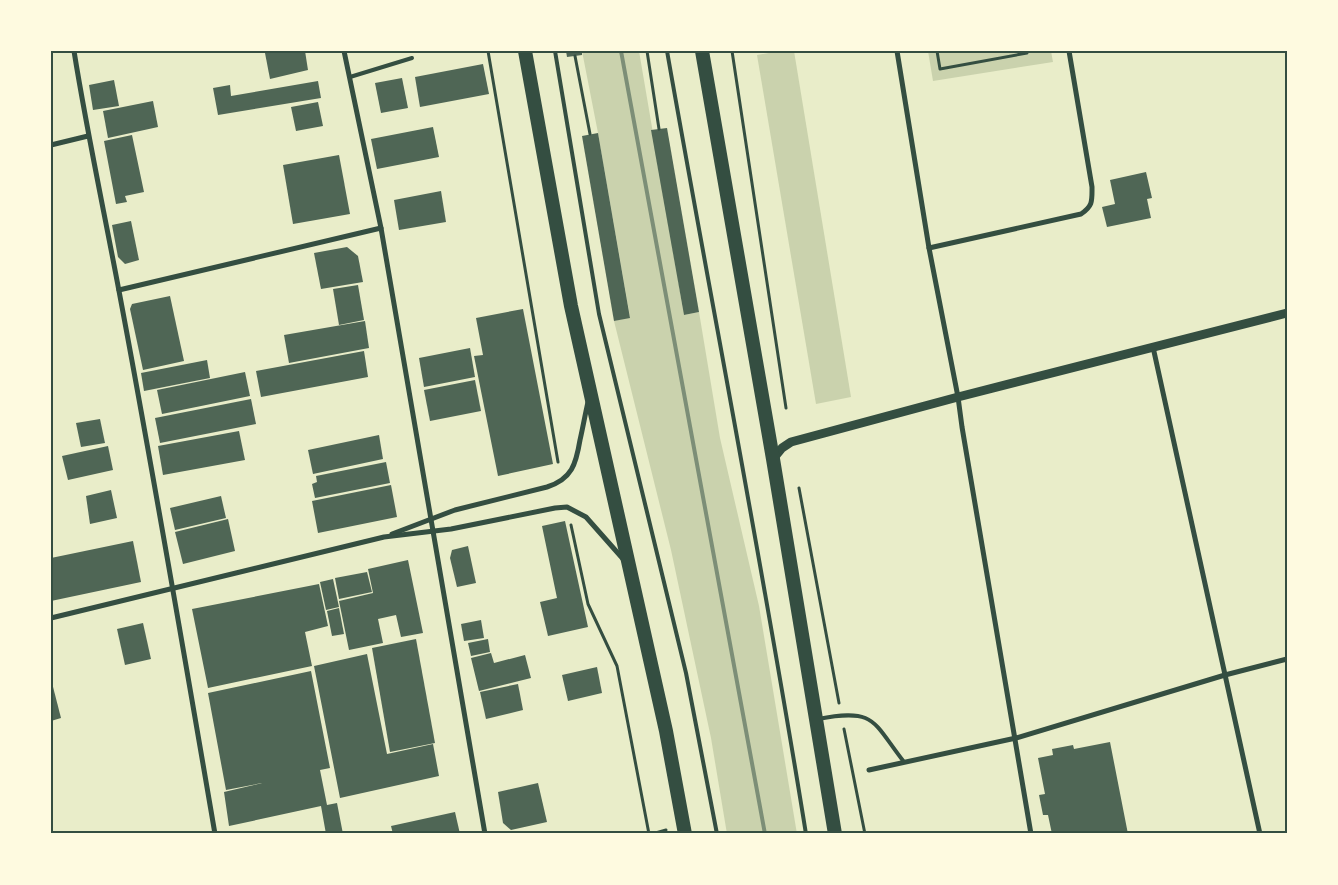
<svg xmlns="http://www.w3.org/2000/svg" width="1338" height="885" font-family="Poppins,sans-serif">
<rect width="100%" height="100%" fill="#e9edc9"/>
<g fill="#cad2ad">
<path d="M 582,51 L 639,51 L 684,315 L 699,312 L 720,438 L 759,606 L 797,834 L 727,834 L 711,738 L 671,550 L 614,321 L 630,317 L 598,133 Z"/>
<path d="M 780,51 L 794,51 L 851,397 L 816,404 L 757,55 Z"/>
<path d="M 928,51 L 1051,51 L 1053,62 L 933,81 Z"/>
</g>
<g fill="#4f6655">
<path d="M 273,51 L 305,51 L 308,70 L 270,79 L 265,53 Z"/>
<path d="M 566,51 L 582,51 L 582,55 L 567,57 Z"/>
<path d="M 483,64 L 489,94 L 420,107 L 415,77 Z"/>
<path d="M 402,78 L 408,108 L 381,113 L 375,83 Z"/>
<path d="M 114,80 L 119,106 L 93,110 L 89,85 Z"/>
<path d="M 318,81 L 321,98 L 218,115 L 213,88 L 230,85 L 231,96 Z"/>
<path d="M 153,101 L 158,127 L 108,138 L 103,111 Z"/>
<path d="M 318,102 L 323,126 L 296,131 L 291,107 Z"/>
<path d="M 433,127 L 439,157 L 377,169 L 371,139 Z"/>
<path d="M 667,128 L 699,312 L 684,315 L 651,130 Z"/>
<path d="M 598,133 L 630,318 L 614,321 L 582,136 Z"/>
<path d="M 132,135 L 144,192 L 125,196 L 127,202 L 116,204 L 104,141 Z"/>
<path d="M 339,155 L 350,214 L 293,224 L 283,165 Z"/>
<path d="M 1146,172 L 1152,198 L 1147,199 L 1151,218 L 1107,227 L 1102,207 L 1115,204 L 1110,180 Z"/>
<path d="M 441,191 L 446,222 L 399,230 L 394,200 Z"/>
<path d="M 131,221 L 139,260 L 125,264 L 118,257 L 112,225 Z"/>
<path d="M 347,247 L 358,256 L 363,282 L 321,289 L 314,253 Z"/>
<path d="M 358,285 L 364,320 L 339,325 L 333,289 Z"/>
<path d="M 170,296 L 184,361 L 143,370 L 130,309 L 132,304 Z"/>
<path d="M 523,309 L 553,464 L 498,476 L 474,356 L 483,355 L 476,318 Z"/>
<path d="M 365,321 L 369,348 L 289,363 L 284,335 Z"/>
<path d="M 470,348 L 475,377 L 424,387 L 419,358 Z"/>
<path d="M 364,351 L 368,377 L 261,397 L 256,371 Z"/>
<path d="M 207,360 L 210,378 L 144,391 L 141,373 Z"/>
<path d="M 245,372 L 250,396 L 162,414 L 157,390 Z"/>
<path d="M 475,380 L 481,411 L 430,421 L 424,390 Z"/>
<path d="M 251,399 L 256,424 L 160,443 L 155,418 Z"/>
<path d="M 100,419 L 105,443 L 81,447 L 76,423 Z"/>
<path d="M 239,431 L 245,460 L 163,475 L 158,446 Z"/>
<path d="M 379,435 L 383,459 L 313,474 L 308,450 Z"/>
<path d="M 108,446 L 113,470 L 68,480 L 62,456 Z"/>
<path d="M 386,462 L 390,483 L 315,498 L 312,484 L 317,482 L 316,476 Z"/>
<path d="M 391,485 L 397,517 L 318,533 L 312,501 Z"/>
<path d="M 111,490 L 117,518 L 90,524 L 86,496 Z"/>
<path d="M 221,496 L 226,518 L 175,530 L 170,508 Z"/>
<path d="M 228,519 L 235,551 L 183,564 L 175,532 Z"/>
<path d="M 565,521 L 588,627 L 548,636 L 540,602 L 557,598 L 542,526 Z"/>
<path d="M 133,541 L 141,582 L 51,601 L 51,558 Z"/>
<path d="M 468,546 L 476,583 L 457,587 L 450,558 L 452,550 Z"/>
<path d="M 408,560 L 423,633 L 401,637 L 396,615 L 378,619 L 383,643 L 349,650 L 339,601 L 373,593 L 368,569 Z"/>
<path d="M 367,572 L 372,592 L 339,599 L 335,578 Z"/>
<path d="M 333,579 L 339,607 L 326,610 L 320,582 Z"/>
<path d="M 319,584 L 328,626 L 305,632 L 312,666 L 208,688 L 192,609 Z"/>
<path d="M 339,608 L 344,634 L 332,636 L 327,611 Z"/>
<path d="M 481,620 L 484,638 L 464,641 L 461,624 Z"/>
<path d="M 143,623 L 151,659 L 125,665 L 117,629 Z"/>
<path d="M 416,639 L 435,743 L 390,752 L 372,648 Z"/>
<path d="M 488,639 L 490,652 L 471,656 L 468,643 Z"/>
<path d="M 491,653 L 494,663 L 525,655 L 531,678 L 479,691 L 471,658 Z"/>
<path d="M 367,654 L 387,754 L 433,744 L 439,776 L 340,798 L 314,666 Z"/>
<path d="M 597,667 L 602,693 L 568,701 L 562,675 Z"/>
<path d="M 311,671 L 330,768 L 320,770 L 327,805 L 337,803 L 343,834 L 326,834 L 321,806 L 229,826 L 224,792 L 262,783 L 226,790 L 208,693 Z"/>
<path d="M 51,679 L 61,718 L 51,721 Z"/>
<path d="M 518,684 L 523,710 L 486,719 L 480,692 Z"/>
<path d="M 1110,742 L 1128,834 L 1052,834 L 1048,815 L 1043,815 L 1039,795 L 1045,794 L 1038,758 L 1053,755 L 1052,749 L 1073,745 L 1074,749 Z"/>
<path d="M 538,783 L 547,822 L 511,830 L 503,823 L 498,792 Z"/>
<path d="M 455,812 L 460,834 L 393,834 L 391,826 Z"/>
</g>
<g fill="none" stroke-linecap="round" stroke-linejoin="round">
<g stroke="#344e41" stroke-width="3">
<path d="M 488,51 L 558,462"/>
<path d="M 647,51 L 659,129"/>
<path d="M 732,51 L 786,408"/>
<path d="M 937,51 L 940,69 L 1027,53 L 1027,51"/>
<path d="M 575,56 L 590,134"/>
<path d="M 799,488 L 839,703"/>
<path d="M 571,525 L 588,604 L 617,666 L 649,834"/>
<path d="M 844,729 L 865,834"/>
<path d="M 652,834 L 666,830"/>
</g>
<g stroke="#344e41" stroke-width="4">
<path d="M 555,51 L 599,314 L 686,673 L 717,834"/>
<path d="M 667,51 C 713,312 764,572 806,834"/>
<path d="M 350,77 L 412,58"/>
<path d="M 818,719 C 876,708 872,721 904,762"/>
</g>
<g stroke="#344e41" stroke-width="5">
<path d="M 74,51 C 87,132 104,211 119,291 C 153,471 184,653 215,834"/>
<path d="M 344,51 L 381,228 L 485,834"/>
<path d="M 897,51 L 929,248 L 958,397 L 962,427 L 1031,834"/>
<path d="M 51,145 L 88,136"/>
<path d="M 929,248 L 1081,214 C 1093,206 1092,201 1092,187 L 1069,51"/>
<path d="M 119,290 L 381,228"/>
<path d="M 1153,347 L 1260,834"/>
<path d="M 392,534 L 455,510 L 547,487 C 572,479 576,464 580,440 C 583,427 585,415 588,402"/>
<path d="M 51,618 L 384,537 L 451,529 L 555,508 L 567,507 L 586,517 L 624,560"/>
<path d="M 869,770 L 1016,738 L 1225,675 L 1287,659"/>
</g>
<path stroke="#344e41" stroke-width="9" d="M 773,459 L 782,448 L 791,442 L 958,397 L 1287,313"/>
<g stroke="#344e41" stroke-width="14">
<path d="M 525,51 L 571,306 L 666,731 L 685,834"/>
<path d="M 702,51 L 773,459 L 835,834"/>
</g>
<path stroke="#7c8e77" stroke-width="4" d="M 621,51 L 765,834"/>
</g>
<rect width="1338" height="885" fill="none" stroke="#fefae0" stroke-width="105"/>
<rect x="52" y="52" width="1234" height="780" fill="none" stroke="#344e41" stroke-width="2"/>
</svg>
